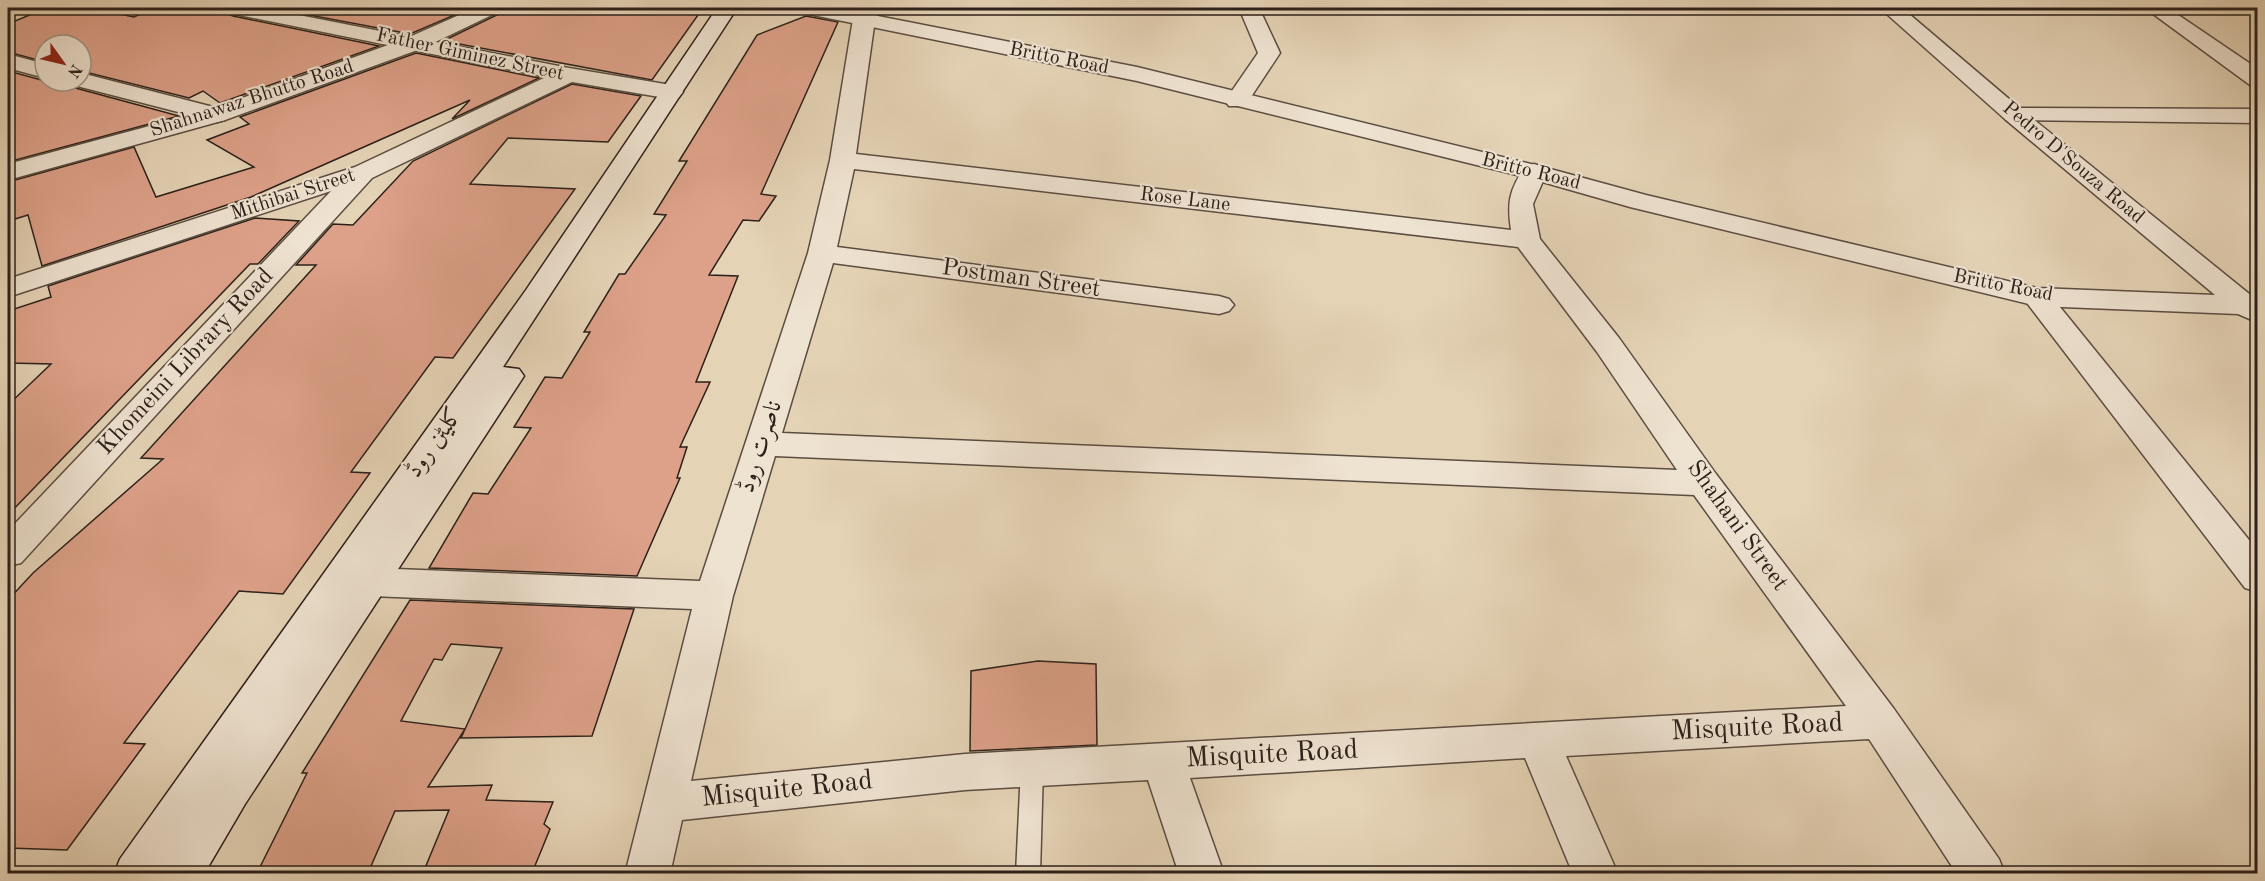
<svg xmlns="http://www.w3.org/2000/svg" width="2265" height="881" font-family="'Old Standard TT',Amiri,serif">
<rect width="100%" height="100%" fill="#e5d3b6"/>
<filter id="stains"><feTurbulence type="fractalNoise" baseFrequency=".00333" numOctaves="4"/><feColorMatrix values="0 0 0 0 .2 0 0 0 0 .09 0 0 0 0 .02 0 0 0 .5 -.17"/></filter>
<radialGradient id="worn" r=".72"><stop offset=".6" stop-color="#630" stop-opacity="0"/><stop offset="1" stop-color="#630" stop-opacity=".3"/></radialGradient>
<g fill="#dda189" stroke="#2b201a" stroke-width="1.5">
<path d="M 46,8 L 90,8 L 134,17 L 149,10 L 197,11 L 197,8 L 222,8 L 225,13 L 233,16 L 379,46 L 220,103 L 203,91 L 189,98 L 81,71 L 81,45 L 45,45 L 45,62 L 8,52 L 8,24 Z"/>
<path d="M 272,8 L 471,8 L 410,34 Z"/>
<path d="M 503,8 L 703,8 L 652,80 L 443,41 L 499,14 Z"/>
<path d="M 806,16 L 838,22 L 761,194 L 776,196 L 759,221 L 743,220 L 709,275 L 738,276 L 696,382 L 710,382 L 680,447 L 687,447 L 677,478 L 680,478 L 637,576 L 429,568 L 473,493 L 488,494 L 531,428 L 514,427 L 545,377 L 562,378 L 590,332 L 584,332 L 619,274 L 625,274 L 666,215 L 654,214 L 687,161 L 679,161 L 757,35 Z"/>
<path d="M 416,53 L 539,78 L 452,119 L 470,100 L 251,197 L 42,266 L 28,215 L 15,219 L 8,195 L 8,182 L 134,147 L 156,197 L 254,167 L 207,140 L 249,124 L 240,117 Z"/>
<path d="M 12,72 L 45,81 L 68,81 L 72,87 L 179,116 L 8,162 L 8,74 Z"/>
<path d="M 572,84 L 641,96 L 608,142 L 508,138 L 470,184 L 575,189 L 453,358 L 435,357 L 351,472 L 370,473 L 283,594 L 239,591 L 124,743 L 145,744 L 67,850 L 8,848 L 8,600 L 33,573 L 163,459 L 141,458 L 316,265 L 296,265 L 333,224 L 353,225 L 413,161 Z"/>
<path d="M 255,218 L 299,221 L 258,264 L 250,264 L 8,515 L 8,405 L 51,364 L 8,363 L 8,311 L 51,297 L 48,286 Z"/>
<path d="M 410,600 L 634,609 L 592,736 L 461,738 L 502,648 L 451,644 L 442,660 L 434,659 L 401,721 L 465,729 L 428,787 L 492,785 L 486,800 L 553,802 L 544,824 L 550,829 L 532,873 L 423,873 L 449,810 L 395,811 L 368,873 L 257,873 L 307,773 L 302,773 Z"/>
<path d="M 1038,661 L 1096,664 L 1097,745 L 970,751 L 971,671 Z"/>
</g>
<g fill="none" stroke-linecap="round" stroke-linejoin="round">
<g stroke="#5a4d41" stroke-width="3">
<path id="service" d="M 1032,758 L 1040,761 L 1043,768 L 1040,874 L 1016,874 L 1021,768 L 1024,761 Z"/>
</g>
<g stroke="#5a4d41" stroke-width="3">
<g id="minor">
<path d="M 224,8 L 263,8 L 569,68 L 671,85 L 679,87 L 683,92 L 679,97 L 671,99 L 572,82 L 372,178 L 21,563 L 8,566 L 8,531 L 331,191 L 8,297 L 8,279 L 355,167 L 546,77 L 234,14 L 227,12 Z"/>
<path d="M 861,8 L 881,8 L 875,19 L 856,154 L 1511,230 C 1507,203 1509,190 1525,167 L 1534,164 L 1543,167 L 1547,172 L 1533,204 L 1540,239 L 1619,338 L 1716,474 L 1894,709 L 1999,859 L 2005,874 L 1957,874 L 1869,739 L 1566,756 L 1618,874 L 1573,874 L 1525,758 L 1190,778 L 1224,874 L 1179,874 L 1148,780 L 965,790 L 682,820 L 670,874 L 625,874 L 692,609 L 371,596 L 358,592 L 353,582 L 358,572 L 371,568 L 700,581 L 808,253 L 830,160 L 853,19 ZM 854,169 L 1518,247 L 1597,352 L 1677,470 L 782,433 L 833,263 L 1219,314 L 1229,311 L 1234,305 L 1229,299 L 1219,296 L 837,247 ZM 775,456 L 1694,495 L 1846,706 L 965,754 L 691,781 L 733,596 Z"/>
<path d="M 1239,8 L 1259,8 L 1280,53 L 1245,106 L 1229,106 L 1225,101 L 1258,53 Z"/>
<path d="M 2145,8 L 2168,8 L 2258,69 L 2258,87 L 2250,85 Z"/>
<path d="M 8,54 L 45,64 L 45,78 L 8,68 Z"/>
<path d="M 81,73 L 225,110 L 229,115 L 225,120 L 217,122 L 73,85 L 70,81 L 81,81 Z"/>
<path d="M 2014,108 L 2258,109 L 2258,123 L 2006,120 L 2002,115 L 2006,110 Z"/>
<path d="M 2037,288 L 2047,291 L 2258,551 L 2258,592 L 2245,588 L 2027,303 L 2023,297 L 2027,291 Z"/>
</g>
</g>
<g stroke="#5a4d41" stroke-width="3">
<g id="tertiary">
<path d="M 475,8 L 501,8 L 498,12 L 423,48 L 225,120 L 8,180 L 8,164 L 209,110 L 407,38 Z"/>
<path d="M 798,8 L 837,8 L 1137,67 L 1543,167 L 1646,195 L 2037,288 L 2215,295 L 2006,120 L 1880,8 L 1902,8 L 2022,110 L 2253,297 L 2258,297 L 2258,319 L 2252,320 L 2238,314 L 2037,306 L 1630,207 L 1525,177 L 1137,81 L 808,14 L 801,12 Z"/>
</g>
</g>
<g stroke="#2b201a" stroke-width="3">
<path id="secondary" d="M 717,8 L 737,8 L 503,367 L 519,369 L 524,376 L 245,804 L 204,874 L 114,874 L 120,859 L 526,290 Z"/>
</g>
<use href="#service" fill="#eee2d0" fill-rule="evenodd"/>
<use href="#minor" fill="#eee2d0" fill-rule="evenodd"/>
<use href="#tertiary" fill="#eee2d0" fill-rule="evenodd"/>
<use href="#secondary" fill="#eee2d0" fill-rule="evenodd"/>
</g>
<g text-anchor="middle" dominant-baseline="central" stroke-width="4.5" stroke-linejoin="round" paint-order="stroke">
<g font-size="20" fill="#2b201a" stroke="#eee2d0">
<text transform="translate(470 55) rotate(12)">Father Giminez Street</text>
<text transform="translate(1059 59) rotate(11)">Britto Road</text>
<text transform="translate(252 99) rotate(-18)">Shahnawaz Bhutto Road</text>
<text transform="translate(2073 163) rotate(40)">Pedro D'Souza Road</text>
<text transform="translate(1531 172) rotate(14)">Britto Road</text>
<text transform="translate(293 195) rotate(-18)">Mithibai Street</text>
<text transform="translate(1185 200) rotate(7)">Rose Lane</text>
<text transform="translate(2003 286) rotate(11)">Britto Road</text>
</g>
<g font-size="24" fill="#2b201a" stroke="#eee2d0">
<text transform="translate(1021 279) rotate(8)">Postman Street</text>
<text transform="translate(186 362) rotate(-47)">Khomeini Library Road</text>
<text transform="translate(435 443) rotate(-55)">کلیٹن روڈ</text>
<text transform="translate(761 447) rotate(-72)">ناصرت روڈ</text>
<text transform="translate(1737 526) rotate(54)">Shahani Street</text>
</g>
<g font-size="28" fill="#2b201a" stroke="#eee2d0">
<text transform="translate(1757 728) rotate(-3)">Misquite Road</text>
<text transform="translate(1272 755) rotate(-3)">Misquite Road</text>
<text transform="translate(787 790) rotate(-6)">Misquite Road</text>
</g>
</g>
<rect width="2265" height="881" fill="none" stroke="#e5d3b6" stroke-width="30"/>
<rect x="9" y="9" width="2247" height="863" fill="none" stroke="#2b201a" stroke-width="3"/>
<rect x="15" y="15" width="2235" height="851" fill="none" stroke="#2b201a" stroke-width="1.5"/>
<g transform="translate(63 63) rotate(124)"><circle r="28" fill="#eee2d0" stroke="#a09487" stroke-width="1.5"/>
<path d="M0-4.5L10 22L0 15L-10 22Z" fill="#8f2418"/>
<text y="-9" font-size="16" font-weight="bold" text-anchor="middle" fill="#2b201a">N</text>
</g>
<rect width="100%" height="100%" filter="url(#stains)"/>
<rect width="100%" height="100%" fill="url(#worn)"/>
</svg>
